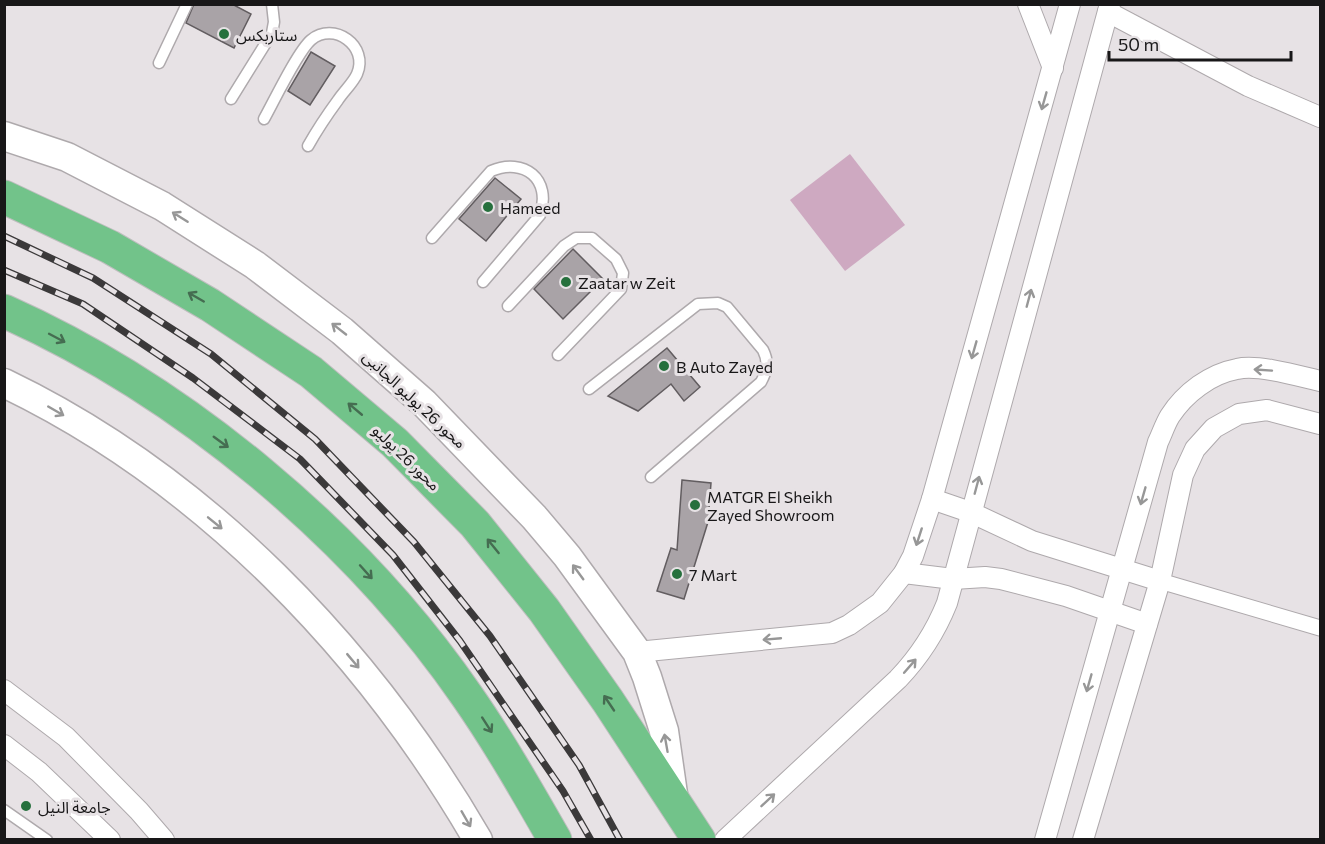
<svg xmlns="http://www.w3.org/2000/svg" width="1325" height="844" font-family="Commissioner,'Noto Sans Arabic',sans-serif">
<rect width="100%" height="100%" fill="#e7e2e5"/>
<path fill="#cea9c1" d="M 850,154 L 905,225 L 845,271 L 790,200 Z"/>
<g fill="#a9a3a7" stroke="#625d60" stroke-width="1.5">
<path d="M 194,4 L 232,4 L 251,14 L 234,48 L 186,23 Z"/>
<path d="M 311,52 L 335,66 L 310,105 L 288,91 Z"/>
<path d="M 495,178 L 521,199 L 486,241 L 459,219 Z"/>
<path d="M 573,249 L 603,279 L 563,319 L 534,289 Z"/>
<path d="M 667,348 L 700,387 L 684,401 L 671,384 L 638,411 L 608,396 Z"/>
<path d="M 682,480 L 711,483 L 708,522 L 684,599 L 657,591 L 671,548 L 677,550 Z"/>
</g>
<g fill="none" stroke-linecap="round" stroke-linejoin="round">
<g stroke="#aea9ac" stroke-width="13">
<g id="service">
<path d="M 159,63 L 187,4"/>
<path d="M 231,99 L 272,33 L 274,22 L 272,4"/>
<path d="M 264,119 C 274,101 298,51 311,40 C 334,21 369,46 357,74 C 353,83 344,91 338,100 C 327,115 317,130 308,146"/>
<path d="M 432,238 L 491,171 C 524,157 552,179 540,215 L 483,282"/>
<path d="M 508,306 L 564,246 L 576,238 L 592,238 L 616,259 L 623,273 L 621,289 L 558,355"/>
<path d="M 589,389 L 698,304 L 718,303 L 727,307 L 763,350 C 769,362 767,371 761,382 L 651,477"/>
<path d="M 4,810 L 47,840"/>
</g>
</g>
<g stroke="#aea9ac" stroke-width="17">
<path id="pedestrian" d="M 1160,581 L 1320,628"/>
</g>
<g stroke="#aea9ac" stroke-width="22">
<g id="minor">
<path d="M 1028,4 L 1053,68"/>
<path d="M 1108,12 L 1248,86 L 1320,117"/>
<path d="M 932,499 L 970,512 L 1032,541 L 1160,581"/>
<path d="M 904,573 L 953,579 L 985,577 L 1001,579 L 1066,596 L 1147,624"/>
<path d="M 637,652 L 832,633 L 849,625 L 880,603 L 904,573 L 913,556 L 932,499 L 1070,4"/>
<path d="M 4,690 L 66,737 L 139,811 L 164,840"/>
<path d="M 4,745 L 39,772 L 110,840"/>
<path d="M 725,840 L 898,679 C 920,656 935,633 947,603 L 1110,4"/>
<path d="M 1045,840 L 1158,442 C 1162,434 1165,424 1170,416 C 1185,393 1210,374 1237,369 C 1258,364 1299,376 1320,381"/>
<path d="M 1083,840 L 1160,581 L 1183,475 L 1195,449 L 1214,428 L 1239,414 L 1267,410 L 1320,424"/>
</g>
</g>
<g stroke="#aea9ac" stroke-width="31">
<g id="secondary">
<path d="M 4,136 L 67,157 L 162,206 L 255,265 L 342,331 L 424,403 L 534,517 L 567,556 L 637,652 L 647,677 L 664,731 L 674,801"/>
<path d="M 4,383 C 204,479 367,649 478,840"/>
</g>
</g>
<g stroke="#bebebe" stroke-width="35">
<g id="trunk">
<path d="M 4,197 L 110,247 L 210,305 L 311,372 L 395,443 L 475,524 L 544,610 L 608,701 L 699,840"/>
<path d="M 4,311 C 183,391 356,535 467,696 C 499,742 527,791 555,840"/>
</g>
</g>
<use href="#service" stroke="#fff" stroke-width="10"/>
<use href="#pedestrian" stroke="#fff" stroke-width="15"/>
<use href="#minor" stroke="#fff" stroke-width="20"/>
<use href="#secondary" stroke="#fff" stroke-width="28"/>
<use href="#trunk" stroke="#72c38a" stroke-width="33"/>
<g stroke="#3b393a" stroke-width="7">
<g id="rail">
<path d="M 4,236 L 93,278 L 211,354 L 315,439 L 414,542 L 490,636 L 579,765 L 620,840"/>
<path d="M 4,270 L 83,304 L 193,378 L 300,459 L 393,555 L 460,641 L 563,791 L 591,840"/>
</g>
</g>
<use href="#rail" stroke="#e7e2e5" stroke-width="4.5" stroke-dasharray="14" stroke-linecap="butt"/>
</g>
<defs><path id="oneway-shaft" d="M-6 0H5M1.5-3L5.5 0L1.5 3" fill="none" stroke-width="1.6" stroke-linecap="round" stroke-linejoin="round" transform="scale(1.5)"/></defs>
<g stroke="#979797">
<use href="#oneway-shaft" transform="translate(1044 101) rotate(106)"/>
<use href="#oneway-shaft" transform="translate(180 217) rotate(-148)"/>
<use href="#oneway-shaft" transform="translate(1029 298) rotate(-75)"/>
<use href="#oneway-shaft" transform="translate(339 329) rotate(-142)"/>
<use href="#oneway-shaft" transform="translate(974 350) rotate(106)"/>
<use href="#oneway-shaft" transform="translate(1263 370) rotate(-176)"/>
<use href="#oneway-shaft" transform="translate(56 411) rotate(30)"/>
<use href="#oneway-shaft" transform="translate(977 485) rotate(-75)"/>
<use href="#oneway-shaft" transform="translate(1143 496) rotate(106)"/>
<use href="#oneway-shaft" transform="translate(215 523) rotate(39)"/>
<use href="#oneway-shaft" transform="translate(919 537) rotate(108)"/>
<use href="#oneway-shaft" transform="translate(578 572) rotate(-126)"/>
<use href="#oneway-shaft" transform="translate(772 639) rotate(175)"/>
<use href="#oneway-shaft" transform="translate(353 661) rotate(50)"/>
<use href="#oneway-shaft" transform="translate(910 666) rotate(-49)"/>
<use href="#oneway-shaft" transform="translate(1089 683) rotate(106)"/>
<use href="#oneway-shaft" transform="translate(666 743) rotate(-100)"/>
<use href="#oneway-shaft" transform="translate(768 800) rotate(-43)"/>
<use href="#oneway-shaft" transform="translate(466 819) rotate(60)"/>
</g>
<g stroke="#456d51">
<use href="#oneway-shaft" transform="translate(196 297) rotate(-150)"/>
<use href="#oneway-shaft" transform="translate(57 338) rotate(28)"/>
<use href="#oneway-shaft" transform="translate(355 409) rotate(-140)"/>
<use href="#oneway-shaft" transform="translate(221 442) rotate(36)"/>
<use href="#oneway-shaft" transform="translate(493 546) rotate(-129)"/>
<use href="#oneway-shaft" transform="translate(366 572) rotate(48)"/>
<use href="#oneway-shaft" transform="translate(609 703) rotate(-124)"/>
<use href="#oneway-shaft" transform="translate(487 725) rotate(57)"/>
</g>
<g fill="#26703d" stroke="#e7e2e5" stroke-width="2">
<circle cx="224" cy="34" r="6"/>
<circle cx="488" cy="207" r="6"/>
<circle cx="566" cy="282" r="6"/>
<circle cx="664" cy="366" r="6"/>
<circle cx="695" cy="505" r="6"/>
<circle cx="677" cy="574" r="6"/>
<circle cx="26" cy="806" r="6"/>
</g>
<g text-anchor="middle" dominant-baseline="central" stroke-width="6" stroke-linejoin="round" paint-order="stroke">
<g font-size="16" fill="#181718" stroke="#e7e2e5" text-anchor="start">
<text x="236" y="34">ستاربكس</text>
<text x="500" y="207">Hameed</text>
<text x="578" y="282">Zaatar w Zeit</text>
<text x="676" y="366">B Auto Zayed</text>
<text x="707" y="496">MATGR El Sheikh<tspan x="707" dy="18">Zayed Showroom</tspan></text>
<text x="689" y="574">7 Mart</text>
<text x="38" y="806">جامعة النيل</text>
</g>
<g font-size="16" fill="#181718" stroke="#e7e2e5">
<text transform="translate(415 399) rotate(43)">محور 26 يوليو الجانبى</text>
<text transform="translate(407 457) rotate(44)">محور 26 يوليو</text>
</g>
</g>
<rect width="1325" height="844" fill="none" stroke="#181718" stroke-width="12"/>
<path d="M1109 51v9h182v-9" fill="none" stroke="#181718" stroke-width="3"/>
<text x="1118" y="51" font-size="18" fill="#181718" stroke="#e7e2e5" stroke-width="4.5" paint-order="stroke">50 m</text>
</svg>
